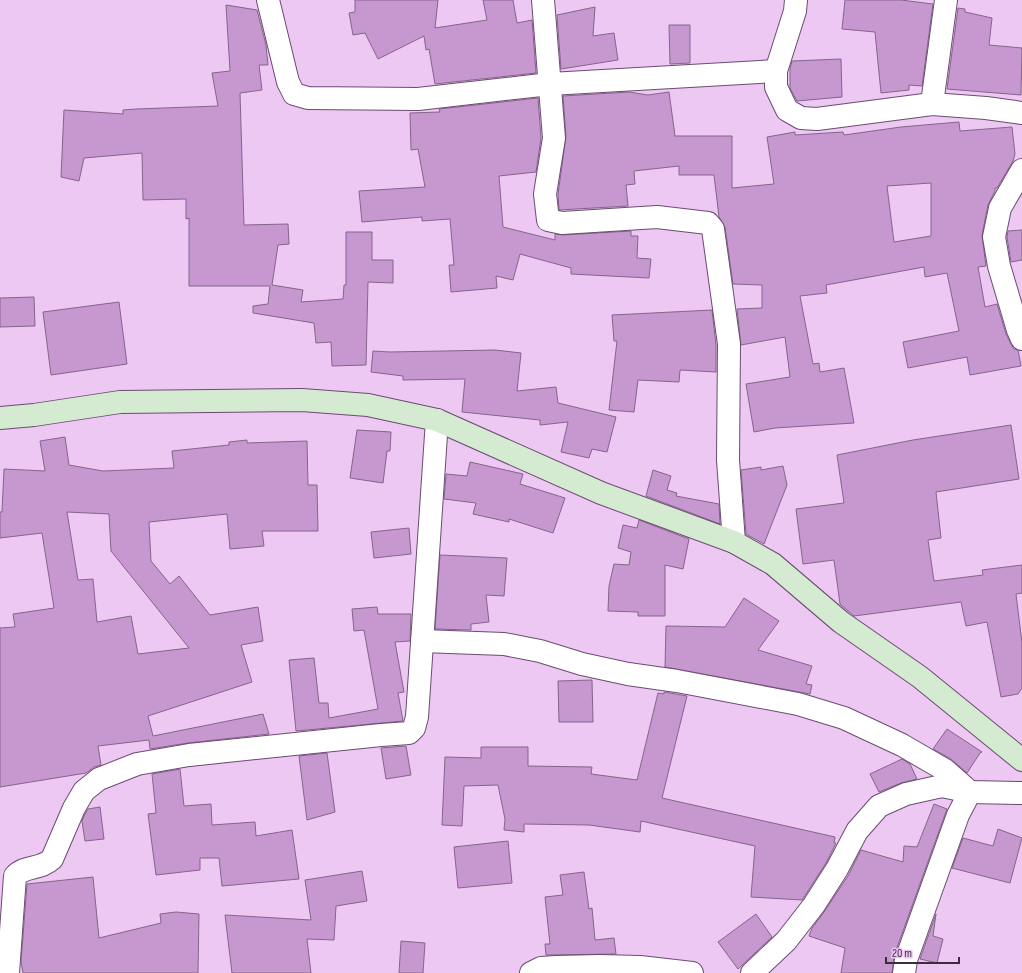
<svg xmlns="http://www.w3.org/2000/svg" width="1022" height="973" font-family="'Sofia Sans Condensed',sans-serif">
<rect width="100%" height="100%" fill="#edc8f3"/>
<g fill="#c797d0" stroke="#85648b" fill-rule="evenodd">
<path d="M 355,0 L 438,0 L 435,28 L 487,20 L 483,0 L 513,0 L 517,23 L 532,20 L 536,73 L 435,84 L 429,49 L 426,50 L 424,36 L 378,59 L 365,33 L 353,35 L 349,13 L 355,12 Z"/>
<path d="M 845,0 L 901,0 L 933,4 L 922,86 L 909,85 L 909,90 L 881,93 L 875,32 L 842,29 Z"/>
<path d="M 226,5 L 257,10 L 266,45 L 268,65 L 259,65 L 262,90 L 240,93 L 244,225 L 288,224 L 289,244 L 278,245 L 272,285 L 303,290 L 301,302 L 343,299 L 344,285 L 346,285 L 346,232 L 372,232 L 372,260 L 393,260 L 393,283 L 368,282 L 366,365 L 332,366 L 331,342 L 316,343 L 314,323 L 253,313 L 253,306 L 268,304 L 270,286 L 189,286 L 189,218 L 186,219 L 186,199 L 143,200 L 142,153 L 84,158 L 79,181 L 61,177 L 64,110 L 123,114 L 123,110 L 136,109 L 218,106 L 212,73 L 230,71 Z"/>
<path d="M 595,7 L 593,36 L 614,33 L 618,60 L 561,69 L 557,15 Z"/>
<path d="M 958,8 L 965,9 L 965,12 L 992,18 L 989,45 L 1022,48 L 1021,95 L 947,89 Z"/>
<path d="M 669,25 L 690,25 L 690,63 L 670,64 Z"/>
<path d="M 841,59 L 842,97 L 797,101 L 790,88 L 790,69 L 792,61 Z"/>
<path d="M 629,92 L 648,95 L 669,92 L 675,136 L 732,136 L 732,188 L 774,184 L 767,137 L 795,132 L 795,135 L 843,132 L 844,135 L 901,127 L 959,122 L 960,131 L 1012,127 L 1015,154 L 1013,161 L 997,188 L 995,188 L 995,191 L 988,205 L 982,235 L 986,266 L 978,267 L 985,307 L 997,304 L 1006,334 L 1011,344 L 1014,349 L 1018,350 L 1021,366 L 970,375 L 967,357 L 908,368 L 903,342 L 959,331 L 947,273 L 925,277 L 924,267 L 826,285 L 827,293 L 800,296 L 813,364 L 819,363 L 820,372 L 844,368 L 854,423 L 775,428 L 754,432 L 746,384 L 790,377 L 785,337 L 741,345 L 737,309 L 762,308 L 762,285 L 733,284 L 725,227 L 719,217 L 714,175 L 679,175 L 679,166 L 634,171 L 635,184 L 626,185 L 628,206 L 559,210 L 558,194 L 566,137 L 563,96 ZM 931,183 L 931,236 L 894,242 L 887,186 Z"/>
<path d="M 538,98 L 541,138 L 536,172 L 499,176 L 503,227 L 555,240 L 555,234 L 563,235 L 631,231 L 631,236 L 638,236 L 637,258 L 651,259 L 649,278 L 571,274 L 571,268 L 520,254 L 513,280 L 496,276 L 497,288 L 451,292 L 449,265 L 454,265 L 450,219 L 422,221 L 422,217 L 362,222 L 359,191 L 425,187 L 418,149 L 411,150 L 410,113 L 440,112 L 439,109 Z"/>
<path d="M 1022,230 L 1022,260 L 1011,262 L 1007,237 L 1008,231 Z"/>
<path d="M 34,297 L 35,326 L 0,327 L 0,298 Z"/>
<path d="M 119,302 L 127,364 L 51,375 L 43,312 Z"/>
<path d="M 712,310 L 716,345 L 716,372 L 680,370 L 679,382 L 638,380 L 634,412 L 609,410 L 617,341 L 614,341 L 612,315 Z"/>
<path d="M 495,350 L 521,353 L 517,391 L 556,387 L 558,403 L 616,417 L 607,452 L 592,449 L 589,458 L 561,452 L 568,422 L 540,425 L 540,420 L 462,412 L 465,379 L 403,380 L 403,376 L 371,372 L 373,351 L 390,352 Z"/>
<path d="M 1011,425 L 1019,479 L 936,492 L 941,538 L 928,540 L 934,581 L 983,575 L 982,570 L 1022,565 L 1022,593 L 1016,594 L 1022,643 L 1022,688 L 1018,694 L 1001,697 L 987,622 L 966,626 L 961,602 L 854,616 L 840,604 L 834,560 L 803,564 L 796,509 L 844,503 L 837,455 L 913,440 Z"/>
<path d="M 357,430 L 391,432 L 390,451 L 387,451 L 383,483 L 350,478 Z"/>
<path d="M 65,437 L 69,465 L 103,471 L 174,468 L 172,451 L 229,445 L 229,442 L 247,440 L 247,443 L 307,441 L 308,485 L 317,485 L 318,531 L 262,531 L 264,546 L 230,549 L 227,514 L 149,522 L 151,561 L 170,584 L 179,576 L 210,615 L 258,607 L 263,641 L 241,645 L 252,682 L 148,716 L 153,736 L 263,714 L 269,734 L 188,743 L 150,749 L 149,740 L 98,746 L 101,765 L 94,767 L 86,773 L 0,787 L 0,628 L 15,627 L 13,614 L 54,608 L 42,533 L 0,538 L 0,512 L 2,512 L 4,469 L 45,471 L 40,441 ZM 67,512 L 109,514 L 111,551 L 189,648 L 138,654 L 131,616 L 97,622 L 93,579 L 78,580 Z"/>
<path d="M 470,462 L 523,474 L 520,484 L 565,498 L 553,533 L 509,519 L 509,522 L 473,514 L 476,503 L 444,499 L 446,474 L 467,476 Z"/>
<path d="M 783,466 L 787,485 L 764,544 L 746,534 L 741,470 L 761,467 L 761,470 Z"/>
<path d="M 653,470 L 671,476 L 667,490 L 677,493 L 676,496 L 719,504 L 720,524 L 646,496 Z"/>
<path d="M 639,520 L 689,539 L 683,569 L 665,565 L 665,616 L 638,616 L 638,612 L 608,611 L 609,586 L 614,564 L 629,565 L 631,552 L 618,548 L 623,525 L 637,528 Z"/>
<path d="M 409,528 L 411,554 L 374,558 L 371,532 Z"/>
<path d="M 440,555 L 507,558 L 504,596 L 486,595 L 489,622 L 471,624 L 471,630 L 435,629 Z"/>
<path d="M 744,598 L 779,621 L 758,650 L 812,666 L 806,684 L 812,685 L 810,694 L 665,667 L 666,626 L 725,627 Z"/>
<path d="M 377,607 L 378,614 L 411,614 L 410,641 L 395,642 L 404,692 L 398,693 L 403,721 L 296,731 L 289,660 L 314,658 L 319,703 L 328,703 L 329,718 L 378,709 L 364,630 L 354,631 L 352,609 Z"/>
<path d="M 592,680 L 593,722 L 559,722 L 558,681 Z"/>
<path d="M 664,692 L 687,696 L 662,798 L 835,837 L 834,843 L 836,843 L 826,863 L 802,900 L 751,897 L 755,846 L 641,821 L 640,832 L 589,825 L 524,824 L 524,832 L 504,830 L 505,819 L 498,785 L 464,786 L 462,826 L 442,825 L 445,757 L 481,758 L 481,747 L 528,747 L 528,766 L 592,767 L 591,774 L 637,780 L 658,693 L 664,694 Z"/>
<path d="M 947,729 L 982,752 L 980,753 L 967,773 L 951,759 L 933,749 Z"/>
<path d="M 406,746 L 411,775 L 386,779 L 381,748 Z"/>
<path d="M 327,753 L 335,812 L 307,820 L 299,756 Z"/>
<path d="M 902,759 L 910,764 L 917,779 L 901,783 L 879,792 L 870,774 Z"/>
<path d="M 180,769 L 184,806 L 211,804 L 212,825 L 255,822 L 256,836 L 292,830 L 299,879 L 222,886 L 219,858 L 200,858 L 200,870 L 156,875 L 148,814 L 156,813 L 152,774 Z"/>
<path d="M 934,804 L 947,809 L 894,956 L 892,973 L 841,973 L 845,948 L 809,936 L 812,928 L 824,912 L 848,876 L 861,850 L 903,862 L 904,846 L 917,847 Z"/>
<path d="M 100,807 L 104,839 L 85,841 L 82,821 L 85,814 L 88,809 Z"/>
<path d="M 998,829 L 1022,838 L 1010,883 L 952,868 L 963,838 L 993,846 Z"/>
<path d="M 508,841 L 512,883 L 458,888 L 454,847 Z"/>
<path d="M 362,871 L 367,901 L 336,906 L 334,940 L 307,939 L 311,973 L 232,973 L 225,915 L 311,920 L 305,880 Z"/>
<path d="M 584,872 L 589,909 L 592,908 L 595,940 L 614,938 L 616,954 L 546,955 L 545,944 L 550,944 L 545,897 L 563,895 L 560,875 Z"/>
<path d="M 93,877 L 99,938 L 161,923 L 160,914 L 176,912 L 199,914 L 198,973 L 23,973 L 21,962 L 27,884 Z"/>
<path d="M 756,914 L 772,937 L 738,969 L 718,942 Z"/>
<path d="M 936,914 L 933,936 L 943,939 L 937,963 L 920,959 Z"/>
<path d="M 401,941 L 425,943 L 423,973 L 399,973 Z"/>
</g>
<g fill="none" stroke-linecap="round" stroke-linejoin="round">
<g stroke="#6b4c71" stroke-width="24">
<g id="street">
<path d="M 268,0 L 288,82 L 294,94 L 308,98 L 418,99 L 550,84 L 776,71"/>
<path d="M 543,0 L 554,138 L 545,194 L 548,220 L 562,223 L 657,217 L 708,223 L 713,229 L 729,344 L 728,460 L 734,542"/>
<path d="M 796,0 L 795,11 L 776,71 L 776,87 L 787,110 L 801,118 L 817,119 L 932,104 L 986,108 L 1022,113"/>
<path d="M 932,104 L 946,0"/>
<path d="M 1022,170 L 1000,208 L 994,237 L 999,266 L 1018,330 L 1022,339"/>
<path d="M 422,641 L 504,644 L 540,651 L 582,664 L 628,674 L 677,681 L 798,704 L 844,718 L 902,745 L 945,770 L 970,792 L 958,815 L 906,960 L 904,973"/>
<path d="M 8,973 L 15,876 C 25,865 40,870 52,859 L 74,808 L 84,791 L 99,779 L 137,764 L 189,755 L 381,735 L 409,733 L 414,728 L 417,717 L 437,420"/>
<path d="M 531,973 L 541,968 L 556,967 L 599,966 L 640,967 L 692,973"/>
<path d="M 752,973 L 786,941 L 814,905 L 837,869 L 857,831 L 879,806 L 906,794 L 942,786 L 970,792 L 1022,793"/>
</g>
</g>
<g stroke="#6b4c71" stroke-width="24">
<path id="secondary" d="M 0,418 L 34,415 L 120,402 L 302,400 L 368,405 L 437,420 L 601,493 L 734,542 L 773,564 L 841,622 L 920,677 L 1022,760"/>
</g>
<use href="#street" stroke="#fff" stroke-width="22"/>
<use href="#secondary" stroke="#d4ead1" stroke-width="22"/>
</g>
<path d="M886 957v6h73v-6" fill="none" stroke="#3b2d3e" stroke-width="2"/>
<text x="892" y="957" font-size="12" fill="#3b2d3e" stroke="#edc8f3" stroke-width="3" paint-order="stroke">20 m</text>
</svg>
